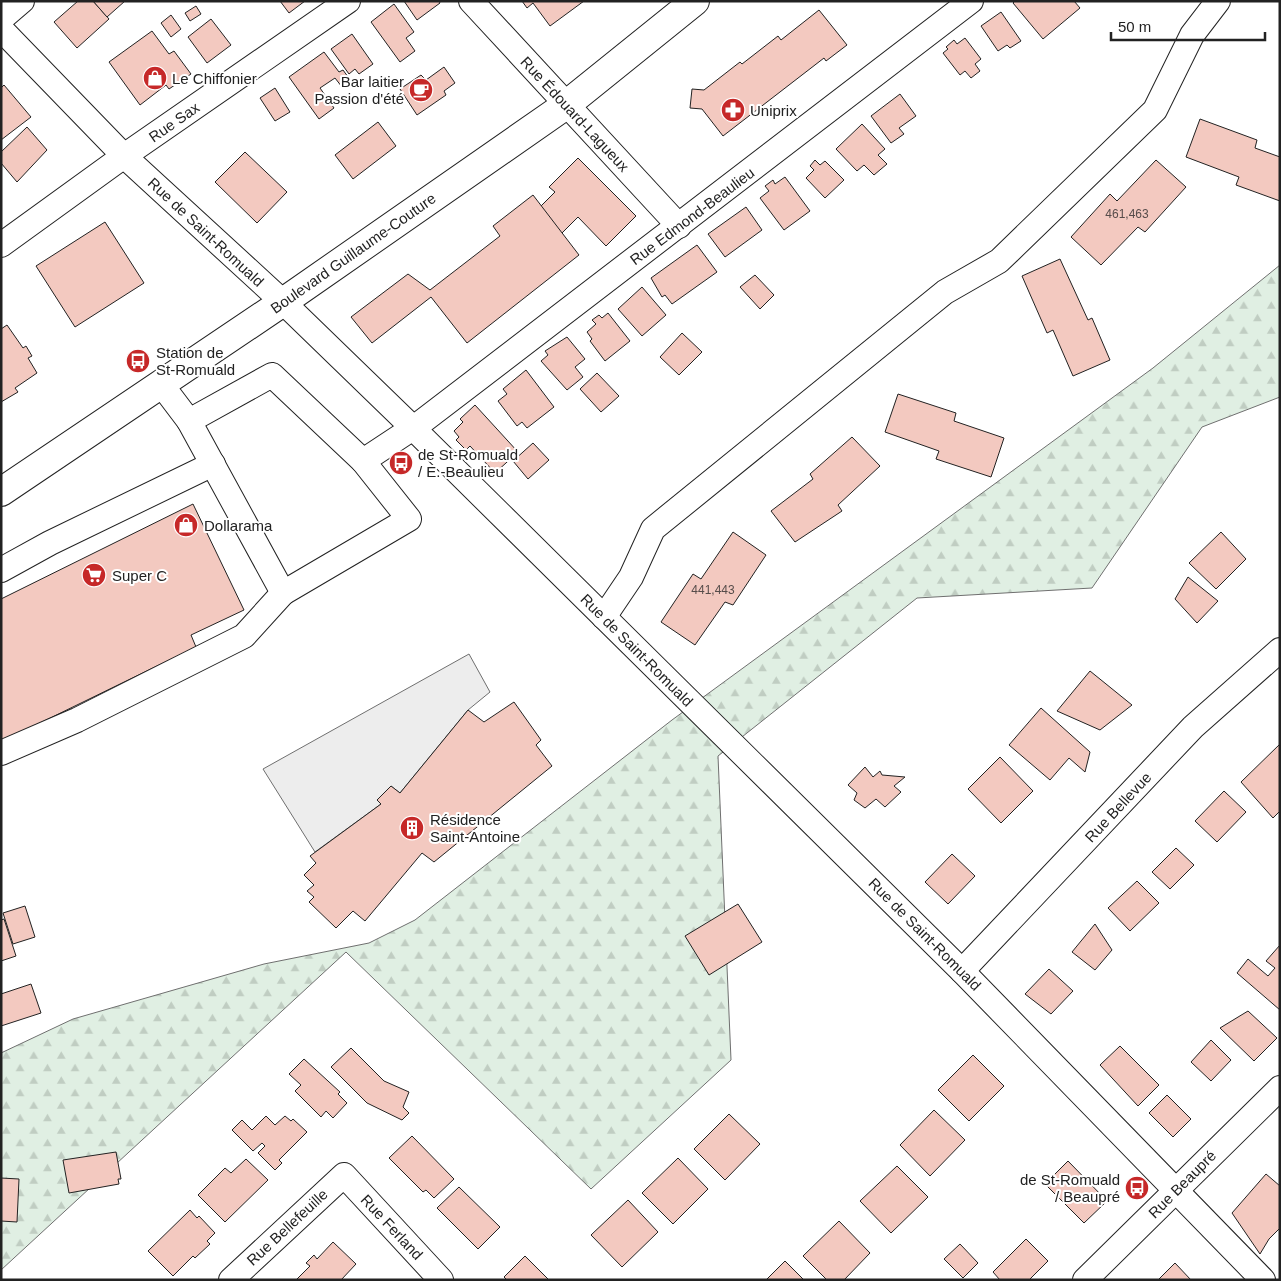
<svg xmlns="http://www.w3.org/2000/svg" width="1281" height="1281" font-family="Helvetica,sans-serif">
<defs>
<pattern id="forest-firs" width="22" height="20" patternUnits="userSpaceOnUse" patternTransform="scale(1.25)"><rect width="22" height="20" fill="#e0efe3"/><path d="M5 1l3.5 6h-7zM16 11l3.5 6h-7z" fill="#c0cdc2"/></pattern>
</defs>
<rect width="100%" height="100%" fill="#fff"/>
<path fill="url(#forest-firs)" stroke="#6f6f6f" d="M 1280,265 L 1280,397 L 1202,427 L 1092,588 L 917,598 L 718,756 L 731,1060 L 591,1189 L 346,952 L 1,1270 L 1,1053 L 73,1019 L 264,964 L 369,943 L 415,920 L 672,720 L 1153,368 Z"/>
<path fill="#ededed" stroke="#6f6f6f" d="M 469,654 L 490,692 L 468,710 L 400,793 L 391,786 L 377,800 L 381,804 L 315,852 L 263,769 Z"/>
<g fill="#f3c9c0" stroke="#222">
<path d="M 78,1 L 93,1 L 109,19 L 77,48 L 54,22 Z"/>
<path d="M 93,1 L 125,1 L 107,17 Z"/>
<path d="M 280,1 L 305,1 L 289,13 Z"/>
<path d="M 404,1 L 439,1 L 440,3 L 417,20 Z"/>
<path d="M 522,1 L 584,1 L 550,26 L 533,3 L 527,8 Z"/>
<path d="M 1015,1 L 1074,1 L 1080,8 L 1043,39 L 1013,3 Z"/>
<path d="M 394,4 L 414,32 L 406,38 L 415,51 L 400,62 L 371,22 Z"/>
<path d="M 196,6 L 201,14 L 190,21 L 185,13 Z"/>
<path d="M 819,10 L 847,45 L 826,61 L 824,58 L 723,136 L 702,109 L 690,108 L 692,89 L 704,90 L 740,62 L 742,64 L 778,36 L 781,40 Z"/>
<path d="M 1001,12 L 1021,41 L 1010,48 L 1007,45 L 998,51 L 981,26 Z"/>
<path d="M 171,15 L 181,29 L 171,37 L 161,23 Z"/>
<path d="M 211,19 L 231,45 L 207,63 L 188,37 Z"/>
<path d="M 152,31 L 169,54 L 174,51 L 191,74 L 169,89 L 166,85 L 140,105 L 109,62 Z"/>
<path d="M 352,34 L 373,64 L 359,74 L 355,69 L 349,74 L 331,49 Z"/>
<path d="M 965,38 L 981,59 L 975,64 L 980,71 L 971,78 L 965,71 L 960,75 L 943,53 L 948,49 L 946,47 L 954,40 L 957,44 Z"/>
<path d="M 324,52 L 339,72 L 343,70 L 351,81 L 342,87 L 335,78 L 320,88 L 334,108 L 319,119 L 289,77 Z"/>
<path d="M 444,67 L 455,83 L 444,91 L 446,95 L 417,115 L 400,89 L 421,75 L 426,80 Z"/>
<path d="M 4,85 L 31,117 L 1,140 L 1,88 Z"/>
<path d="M 275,88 L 290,112 L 275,121 L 260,98 Z"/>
<path d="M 900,94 L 916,116 L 899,128 L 904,134 L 891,143 L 871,116 Z"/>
<path d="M 1200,119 L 1257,140 L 1255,148 L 1280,157 L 1280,201 L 1236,185 L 1239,177 L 1186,157 Z"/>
<path d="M 378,122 L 396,146 L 353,179 L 335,155 Z"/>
<path d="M 862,124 L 885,149 L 878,155 L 887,164 L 874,175 L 864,165 L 857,171 L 836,149 Z"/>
<path d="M 27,127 L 47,150 L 17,182 L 1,163 L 1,152 Z"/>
<path d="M 245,152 L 287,192 L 257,223 L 215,182 Z"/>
<path d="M 578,158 L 636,216 L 606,246 L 578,217 L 561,234 L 537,210 L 555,192 L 549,187 Z"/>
<path d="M 815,160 L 820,165 L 825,161 L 844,180 L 825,198 L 806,178 L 814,170 L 810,166 Z"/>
<path d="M 1156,160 L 1186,187 L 1145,232 L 1138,227 L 1101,265 L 1071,237 L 1110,194 L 1117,201 Z"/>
<path d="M 785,177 L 810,211 L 784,230 L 760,198 L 769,191 L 765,186 L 773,180 L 775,184 Z"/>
<path d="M 533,195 L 579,255 L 467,343 L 431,297 L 372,343 L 351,317 L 408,274 L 430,290 L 500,236 L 493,226 Z"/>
<path d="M 746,207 L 762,230 L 725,257 L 708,234 Z"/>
<path d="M 105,222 L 144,283 L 75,327 L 36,266 Z"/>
<path d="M 697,245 L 717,272 L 672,304 L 665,295 L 662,297 L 651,278 Z"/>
<path d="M 1060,259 L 1088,320 L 1092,318 L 1110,360 L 1073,376 L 1053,330 L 1047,333 L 1022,276 Z"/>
<path d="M 755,275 L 774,295 L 760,309 L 740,287 Z"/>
<path d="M 642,287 L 666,315 L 642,336 L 618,309 Z"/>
<path d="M 608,313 L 630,341 L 605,361 L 590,341 L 592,339 L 587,332 L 596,324 L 592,320 L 599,315 L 602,318 Z"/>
<path d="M 7,325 L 23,348 L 26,346 L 32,356 L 28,358 L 37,373 L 15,388 L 18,392 L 1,402 L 1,329 Z"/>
<path d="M 682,333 L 702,352 L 679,375 L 660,357 Z"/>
<path d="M 567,337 L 585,359 L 575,367 L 583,377 L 567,390 L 541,361 L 548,355 L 545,351 Z"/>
<path d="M 526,370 L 554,407 L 527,428 L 522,422 L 517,426 L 498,401 L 507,394 L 503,389 Z"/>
<path d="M 597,373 L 619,396 L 601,412 L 580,389 Z"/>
<path d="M 898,394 L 956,413 L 954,421 L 1004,438 L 991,477 L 936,459 L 939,451 L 885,432 Z"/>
<path d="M 475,405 L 518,452 L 495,473 L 470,446 L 466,450 L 456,440 L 459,437 L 454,431 L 463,422 L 460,419 Z"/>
<path d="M 852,437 L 880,466 L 838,505 L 842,511 L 795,542 L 771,511 L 813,479 L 810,474 Z"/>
<path d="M 533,443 L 549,460 L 528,479 L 513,461 Z"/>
<path d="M 193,504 L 244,610 L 191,635 L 196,647 L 1,742 L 1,599 Z"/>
<path d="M 733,532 L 766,555 L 733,605 L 725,602 L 695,645 L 661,622 L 693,574 L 701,579 Z"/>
<path d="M 1221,532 L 1246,559 L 1216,589 L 1189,563 Z"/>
<path d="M 1188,577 L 1218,601 L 1197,623 L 1175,599 Z"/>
<path d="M 1090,671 L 1132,705 L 1100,730 L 1057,711 Z"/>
<path d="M 514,702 L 541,740 L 536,745 L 552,766 L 434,862 L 422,853 L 365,921 L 353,911 L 336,928 L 309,902 L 314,897 L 307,891 L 314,885 L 304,875 L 316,863 L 310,856 L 381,804 L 377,800 L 391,786 L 400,793 L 468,710 L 484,722 Z"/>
<path d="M 1041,708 L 1090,752 L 1085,772 L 1069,758 L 1050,780 L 1009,745 Z"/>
<path d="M 1280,744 L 1280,811 L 1273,818 L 1241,782 Z"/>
<path d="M 1000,757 L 1033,791 L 1001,823 L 968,789 Z"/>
<path d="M 865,767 L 873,777 L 880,771 L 882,775 L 905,777 L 894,786 L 901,792 L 885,807 L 876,799 L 865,808 L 854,800 L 857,793 L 848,785 Z"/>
<path d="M 1224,791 L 1246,812 L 1217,842 L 1195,821 Z"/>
<path d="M 1176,848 L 1194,865 L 1170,889 L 1152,872 Z"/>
<path d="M 952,854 L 975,876 L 948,904 L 925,882 Z"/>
<path d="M 1137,881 L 1159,903 L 1130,931 L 1108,908 Z"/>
<path d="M 738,904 L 762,942 L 709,975 L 685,936 Z"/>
<path d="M 25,906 L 35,937 L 13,944 L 3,913 Z"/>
<path d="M 4,919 L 16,956 L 1,961 L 1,920 Z"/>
<path d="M 1095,924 L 1112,950 L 1095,970 L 1072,952 Z"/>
<path d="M 1280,945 L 1280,1010 L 1237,973 L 1248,959 L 1268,976 L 1275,968 L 1266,961 Z"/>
<path d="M 1049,969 L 1073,991 L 1051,1014 L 1025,994 Z"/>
<path d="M 31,984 L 41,1013 L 1,1026 L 1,994 Z"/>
<path d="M 1248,1011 L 1277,1038 L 1254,1061 L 1220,1028 Z"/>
<path d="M 1211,1040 L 1231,1060 L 1211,1081 L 1191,1062 Z"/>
<path d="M 1120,1046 L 1159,1085 L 1138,1106 L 1100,1065 Z"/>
<path d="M 351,1048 L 384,1081 L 409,1092 L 403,1107 L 409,1113 L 402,1120 L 367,1103 L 331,1067 Z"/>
<path d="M 973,1055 L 1004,1086 L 969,1121 L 938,1090 Z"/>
<path d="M 304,1059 L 340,1092 L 338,1094 L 347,1103 L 333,1118 L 326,1111 L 321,1117 L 295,1091 L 301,1085 L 289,1074 Z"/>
<path d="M 1167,1095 L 1191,1119 L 1173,1137 L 1149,1113 Z"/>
<path d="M 934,1110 L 965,1140 L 930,1176 L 900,1145 Z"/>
<path d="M 729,1114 L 760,1144 L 725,1180 L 694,1149 Z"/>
<path d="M 266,1116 L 275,1125 L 285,1116 L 291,1121 L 293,1119 L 307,1132 L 279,1160 L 282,1163 L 275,1170 L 258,1153 L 265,1146 L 262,1143 L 253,1151 L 232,1130 L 242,1120 L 252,1130 Z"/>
<path d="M 412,1136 L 454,1179 L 434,1198 L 426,1190 L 423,1192 L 389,1158 Z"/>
<path d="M 116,1152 L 121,1179 L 118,1179 L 119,1184 L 69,1193 L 63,1160 Z"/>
<path d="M 678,1158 L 708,1189 L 673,1224 L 642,1193 Z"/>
<path d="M 246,1159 L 268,1180 L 225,1222 L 198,1195 L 225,1168 L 231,1173 Z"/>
<path d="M 1068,1161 L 1107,1201 L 1084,1223 L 1045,1184 Z"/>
<path d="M 897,1166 L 928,1197 L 891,1233 L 860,1201 Z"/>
<path d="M 1266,1174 L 1280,1186 L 1280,1228 L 1269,1239 L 1260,1254 L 1232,1213 Z"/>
<path d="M 1,1178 L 19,1179 L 17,1222 L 1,1221 Z"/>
<path d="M 459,1187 L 500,1227 L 478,1249 L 437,1208 Z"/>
<path d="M 628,1200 L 658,1232 L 622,1267 L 591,1235 Z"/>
<path d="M 190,1210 L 197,1218 L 199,1216 L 215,1233 L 207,1241 L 210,1244 L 195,1258 L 193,1256 L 173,1276 L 148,1251 Z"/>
<path d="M 839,1221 L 870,1253 L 844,1280 L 827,1280 L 803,1256 Z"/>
<path d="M 1026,1239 L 1048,1261 L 1029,1280 L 1000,1280 L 993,1272 Z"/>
<path d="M 333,1242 L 356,1264 L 341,1280 L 296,1280 L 310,1266 L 306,1263 L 314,1255 L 317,1259 Z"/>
<path d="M 960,1244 L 978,1263 L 963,1278 L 944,1259 Z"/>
<path d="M 525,1256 L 549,1280 L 507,1280 L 504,1277 Z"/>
<path d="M 785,1261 L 804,1280 L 766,1280 Z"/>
<path d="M 1175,1263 L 1191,1280 L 1158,1280 Z"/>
</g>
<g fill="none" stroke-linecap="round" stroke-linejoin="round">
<g stroke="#222" stroke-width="26">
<g id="minor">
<path d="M 471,1 L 679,226"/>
<path d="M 1,19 L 22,1"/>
<path d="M 1,29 L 124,156 L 283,302 L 413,428 L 962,971 L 1263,1280"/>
<path d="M 1,245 L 124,156 L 348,1"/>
<path d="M 161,384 L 189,421 L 272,375 L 363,461 L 419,424 L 971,1"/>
<path d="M 189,421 L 283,593 L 409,519 L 363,461"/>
<path d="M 1,570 L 50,543 L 213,464"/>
<path d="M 604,617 L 631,577 L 653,529 L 945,292 L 999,261 L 1155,110 L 1192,35 L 1218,1"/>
<path d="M 1,753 L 77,720 L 244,636 L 283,593"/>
<path d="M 962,971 L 1193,727 L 1280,650"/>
<path d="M 231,1280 L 344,1175 L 441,1280"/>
<path d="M 1085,1280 L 1280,1088"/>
</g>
</g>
<g stroke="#222" stroke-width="30">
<path id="major" d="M 1,492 L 283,302 L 566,105 L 695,1"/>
</g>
<use href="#minor" stroke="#fff" stroke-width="24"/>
<use href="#major" stroke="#fff" stroke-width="28"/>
</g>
<defs>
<g id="shop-disc" transform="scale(1.25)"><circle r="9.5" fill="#c62828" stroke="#fff"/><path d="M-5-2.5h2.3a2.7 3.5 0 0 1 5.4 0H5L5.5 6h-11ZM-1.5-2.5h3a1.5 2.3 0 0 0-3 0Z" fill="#fff"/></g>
<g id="cafe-disc" transform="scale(1.25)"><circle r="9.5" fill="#c62828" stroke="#fff"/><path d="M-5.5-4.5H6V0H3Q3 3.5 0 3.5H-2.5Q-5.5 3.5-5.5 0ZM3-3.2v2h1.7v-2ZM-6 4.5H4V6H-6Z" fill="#fff"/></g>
<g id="pharmacy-disc" transform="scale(1.25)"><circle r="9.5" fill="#c62828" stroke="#fff"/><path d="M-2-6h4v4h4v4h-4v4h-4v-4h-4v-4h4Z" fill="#fff"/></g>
<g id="bus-disc" transform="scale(1.25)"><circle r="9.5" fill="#c62828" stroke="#fff"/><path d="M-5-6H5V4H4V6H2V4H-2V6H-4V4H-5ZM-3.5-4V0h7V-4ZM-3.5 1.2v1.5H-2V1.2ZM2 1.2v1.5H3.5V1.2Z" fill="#fff"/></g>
<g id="supermarket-disc" transform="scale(1.25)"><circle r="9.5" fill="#c62828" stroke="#fff"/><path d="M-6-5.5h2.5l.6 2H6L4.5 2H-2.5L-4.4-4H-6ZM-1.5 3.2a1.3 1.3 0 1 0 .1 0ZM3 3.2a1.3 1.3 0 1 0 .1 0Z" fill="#fff"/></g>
<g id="building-disc" transform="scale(1.25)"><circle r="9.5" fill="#c62828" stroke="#fff"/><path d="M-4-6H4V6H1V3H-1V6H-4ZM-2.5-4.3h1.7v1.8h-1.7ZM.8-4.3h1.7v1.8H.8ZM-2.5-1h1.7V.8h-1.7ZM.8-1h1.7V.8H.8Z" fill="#fff"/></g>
</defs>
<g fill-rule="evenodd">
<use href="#shop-disc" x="155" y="78"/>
<use href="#cafe-disc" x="421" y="90"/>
<use href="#pharmacy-disc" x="733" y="110"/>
<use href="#bus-disc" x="138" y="361"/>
<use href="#bus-disc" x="401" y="463"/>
<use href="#shop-disc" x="186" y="525"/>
<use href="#supermarket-disc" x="94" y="575"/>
<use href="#building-disc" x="412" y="828"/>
<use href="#bus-disc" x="1137" y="1188"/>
</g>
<g text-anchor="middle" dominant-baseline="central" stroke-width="4" stroke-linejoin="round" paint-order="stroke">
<g font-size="12" fill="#564c4a">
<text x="1127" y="214">461,463</text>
<text x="713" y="590">441,443</text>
</g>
<g font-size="15" fill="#222" stroke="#fff" text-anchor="start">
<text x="172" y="78">Le Chiffonier</text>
<text x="404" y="81" text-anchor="end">Bar laitier<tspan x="404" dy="17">Passion d'été</tspan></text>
<text x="750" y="110">Uniprix</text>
<text x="156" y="352">Station de<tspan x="156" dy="17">St-Romuald</tspan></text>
<text x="418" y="454">de St-Romuald<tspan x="418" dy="17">/ E.-Beaulieu</tspan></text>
<text x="204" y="525">Dollarama</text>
<text x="112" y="575">Super C</text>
<text x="430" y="819">Résidence<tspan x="430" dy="17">Saint-Antoine</tspan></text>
<text x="1120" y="1179" text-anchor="end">de St-Romuald<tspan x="1120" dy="17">/ Beaupré</tspan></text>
</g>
<g font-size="15" fill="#222" stroke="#fff">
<text transform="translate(575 114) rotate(47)">Rue Édouard-Lagueux</text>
<text transform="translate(174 122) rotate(-35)">Rue Sax</text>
<text transform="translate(692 216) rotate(-37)">Rue Edmond-Beaulieu</text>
<text transform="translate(206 232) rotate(43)">Rue de Saint-Romuald</text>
<text transform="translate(353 253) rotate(-35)">Boulevard Guillaume-Couture</text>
<text transform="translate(637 650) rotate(45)">Rue de Saint-Romuald</text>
<text transform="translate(1118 807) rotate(-47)">Rue Bellevue</text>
<text transform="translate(925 934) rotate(45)">Rue de Saint-Romuald</text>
<text transform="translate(1182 1184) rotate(-45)">Rue Beaupré</text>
<text transform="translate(287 1227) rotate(-43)">Rue Bellefeuille</text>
<text transform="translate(392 1227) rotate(47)">Rue Ferland</text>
</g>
</g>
<rect width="1281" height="1281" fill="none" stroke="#222222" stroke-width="5"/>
<path d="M1111 32v8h154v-8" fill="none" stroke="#222222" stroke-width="2.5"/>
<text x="1118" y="32" font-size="15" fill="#222222" stroke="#ffffff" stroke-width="4" paint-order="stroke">50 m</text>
</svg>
